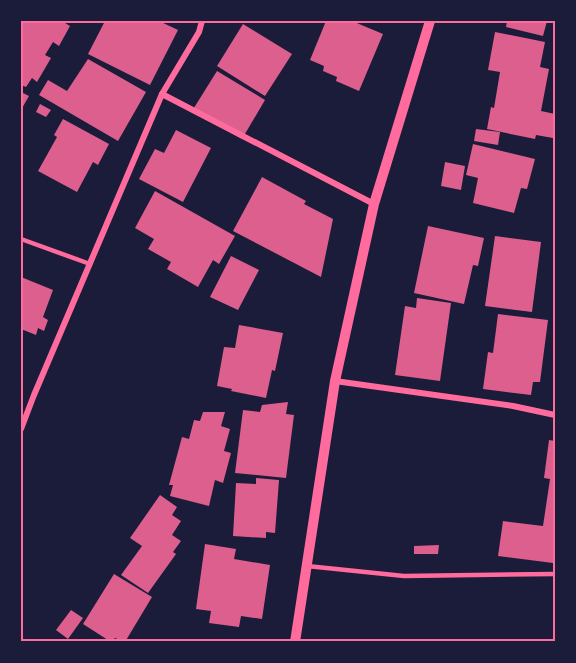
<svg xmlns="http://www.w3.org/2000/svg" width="576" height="663" font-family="'Exo 2',sans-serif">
<rect width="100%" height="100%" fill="#1b1b3a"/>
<g fill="#dd5f8e">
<path d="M 21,21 L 66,21 L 65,23 L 70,26 L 59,46 L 53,42 L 45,55 L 51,58 L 37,82 L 32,78 L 26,87 L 21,85 Z"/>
<path d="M 105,21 L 159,21 L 178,30 L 150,85 L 88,54 Z"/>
<path d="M 326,21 L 352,21 L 383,34 L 359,91 L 336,81 L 337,77 L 323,71 L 324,66 L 310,60 Z"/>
<path d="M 507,21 L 547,21 L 543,36 L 506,27 Z"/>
<path d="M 243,24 L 292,54 L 265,96 L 217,66 Z"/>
<path d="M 495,32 L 545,42 L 540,67 L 549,69 L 541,111 L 555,114 L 553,138 L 536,135 L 535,139 L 487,129 L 491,107 L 494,108 L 500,72 L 488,70 Z"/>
<path d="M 88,59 L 146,92 L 118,141 L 39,95 L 48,80 L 67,91 Z"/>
<path d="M 217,71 L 265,100 L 242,139 L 192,111 Z"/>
<path d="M 21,92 L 29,96 L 21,110 Z"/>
<path d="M 40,104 L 51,110 L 46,117 L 36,112 Z"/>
<path d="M 63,119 L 109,144 L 98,165 L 93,162 L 77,192 L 38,171 L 57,137 L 54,135 Z"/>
<path d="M 476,129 L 500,132 L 498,145 L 474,141 Z"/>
<path d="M 176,130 L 211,148 L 183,202 L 139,179 L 155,149 L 164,153 Z"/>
<path d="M 473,144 L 535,159 L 527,189 L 521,188 L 514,213 L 473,203 L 478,178 L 466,175 Z"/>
<path d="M 445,162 L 465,166 L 461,190 L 441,186 Z"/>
<path d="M 262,177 L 306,201 L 304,204 L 333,219 L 321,277 L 233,231 Z"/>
<path d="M 155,191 L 235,236 L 219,264 L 213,260 L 198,287 L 167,269 L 171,262 L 148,249 L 154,239 L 135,228 Z"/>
<path d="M 428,226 L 484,238 L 478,266 L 473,265 L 464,304 L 414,293 Z"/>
<path d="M 495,236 L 541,242 L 532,312 L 485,306 Z"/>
<path d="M 231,256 L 259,270 L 238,310 L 210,297 Z"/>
<path d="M 21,277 L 53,290 L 43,317 L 48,320 L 44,331 L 38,328 L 36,335 L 21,329 Z"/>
<path d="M 417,298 L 451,303 L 440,381 L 395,375 L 405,306 L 416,308 Z"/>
<path d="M 498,314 L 548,320 L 540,382 L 533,382 L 531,395 L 483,389 L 488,352 L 493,353 Z"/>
<path d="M 239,325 L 283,333 L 275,371 L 272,370 L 266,398 L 231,391 L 232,389 L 217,386 L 224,347 L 235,348 Z"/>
<path d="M 288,402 L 286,414 L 294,415 L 286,478 L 235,473 L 243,410 L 260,412 L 262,405 Z"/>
<path d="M 203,412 L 225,412 L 221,426 L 230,429 L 224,451 L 231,453 L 223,483 L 215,480 L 209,506 L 170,496 L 173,485 L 169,485 L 182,437 L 189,439 L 194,420 L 200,421 Z"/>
<path d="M 549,440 L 555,441 L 555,551 L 553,563 L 498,556 L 503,521 L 543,526 L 550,479 L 544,478 Z"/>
<path d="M 256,478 L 279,480 L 275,533 L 266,532 L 266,538 L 233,536 L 236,483 L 256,484 Z"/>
<path d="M 160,495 L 177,507 L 172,515 L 181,521 L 172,535 L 181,541 L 173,552 L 176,554 L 148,593 L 121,575 L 142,546 L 130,538 Z"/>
<path d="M 205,544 L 236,549 L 234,559 L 270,565 L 262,619 L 241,616 L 239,627 L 209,623 L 211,611 L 196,609 Z"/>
<path d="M 439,545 L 438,554 L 414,554 L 414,546 Z"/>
<path d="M 114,574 L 152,597 L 125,642 L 115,638 L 111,642 L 83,624 Z"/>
<path d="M 71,610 L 83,618 L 68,639 L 56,630 Z"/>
</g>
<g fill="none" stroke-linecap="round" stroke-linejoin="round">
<g stroke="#ff6b9d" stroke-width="4.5">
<path d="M 21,239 L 90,264"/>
<path d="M 307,566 L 404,576 L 555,574"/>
</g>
<g stroke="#ff6b9d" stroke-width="6">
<path d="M 162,94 L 374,204"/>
<path d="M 335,381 L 513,406 L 555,415"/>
<path d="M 21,429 L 34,395 L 162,94 L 199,32 L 202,21"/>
</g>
<path stroke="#ff6b9d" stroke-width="10" d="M 295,642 L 335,381 L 374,204 L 430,21"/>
</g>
<rect width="576" height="663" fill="none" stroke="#1b1b3a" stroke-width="45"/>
<rect x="22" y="22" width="532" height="618" fill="none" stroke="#ff6b9d" stroke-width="2"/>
</svg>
